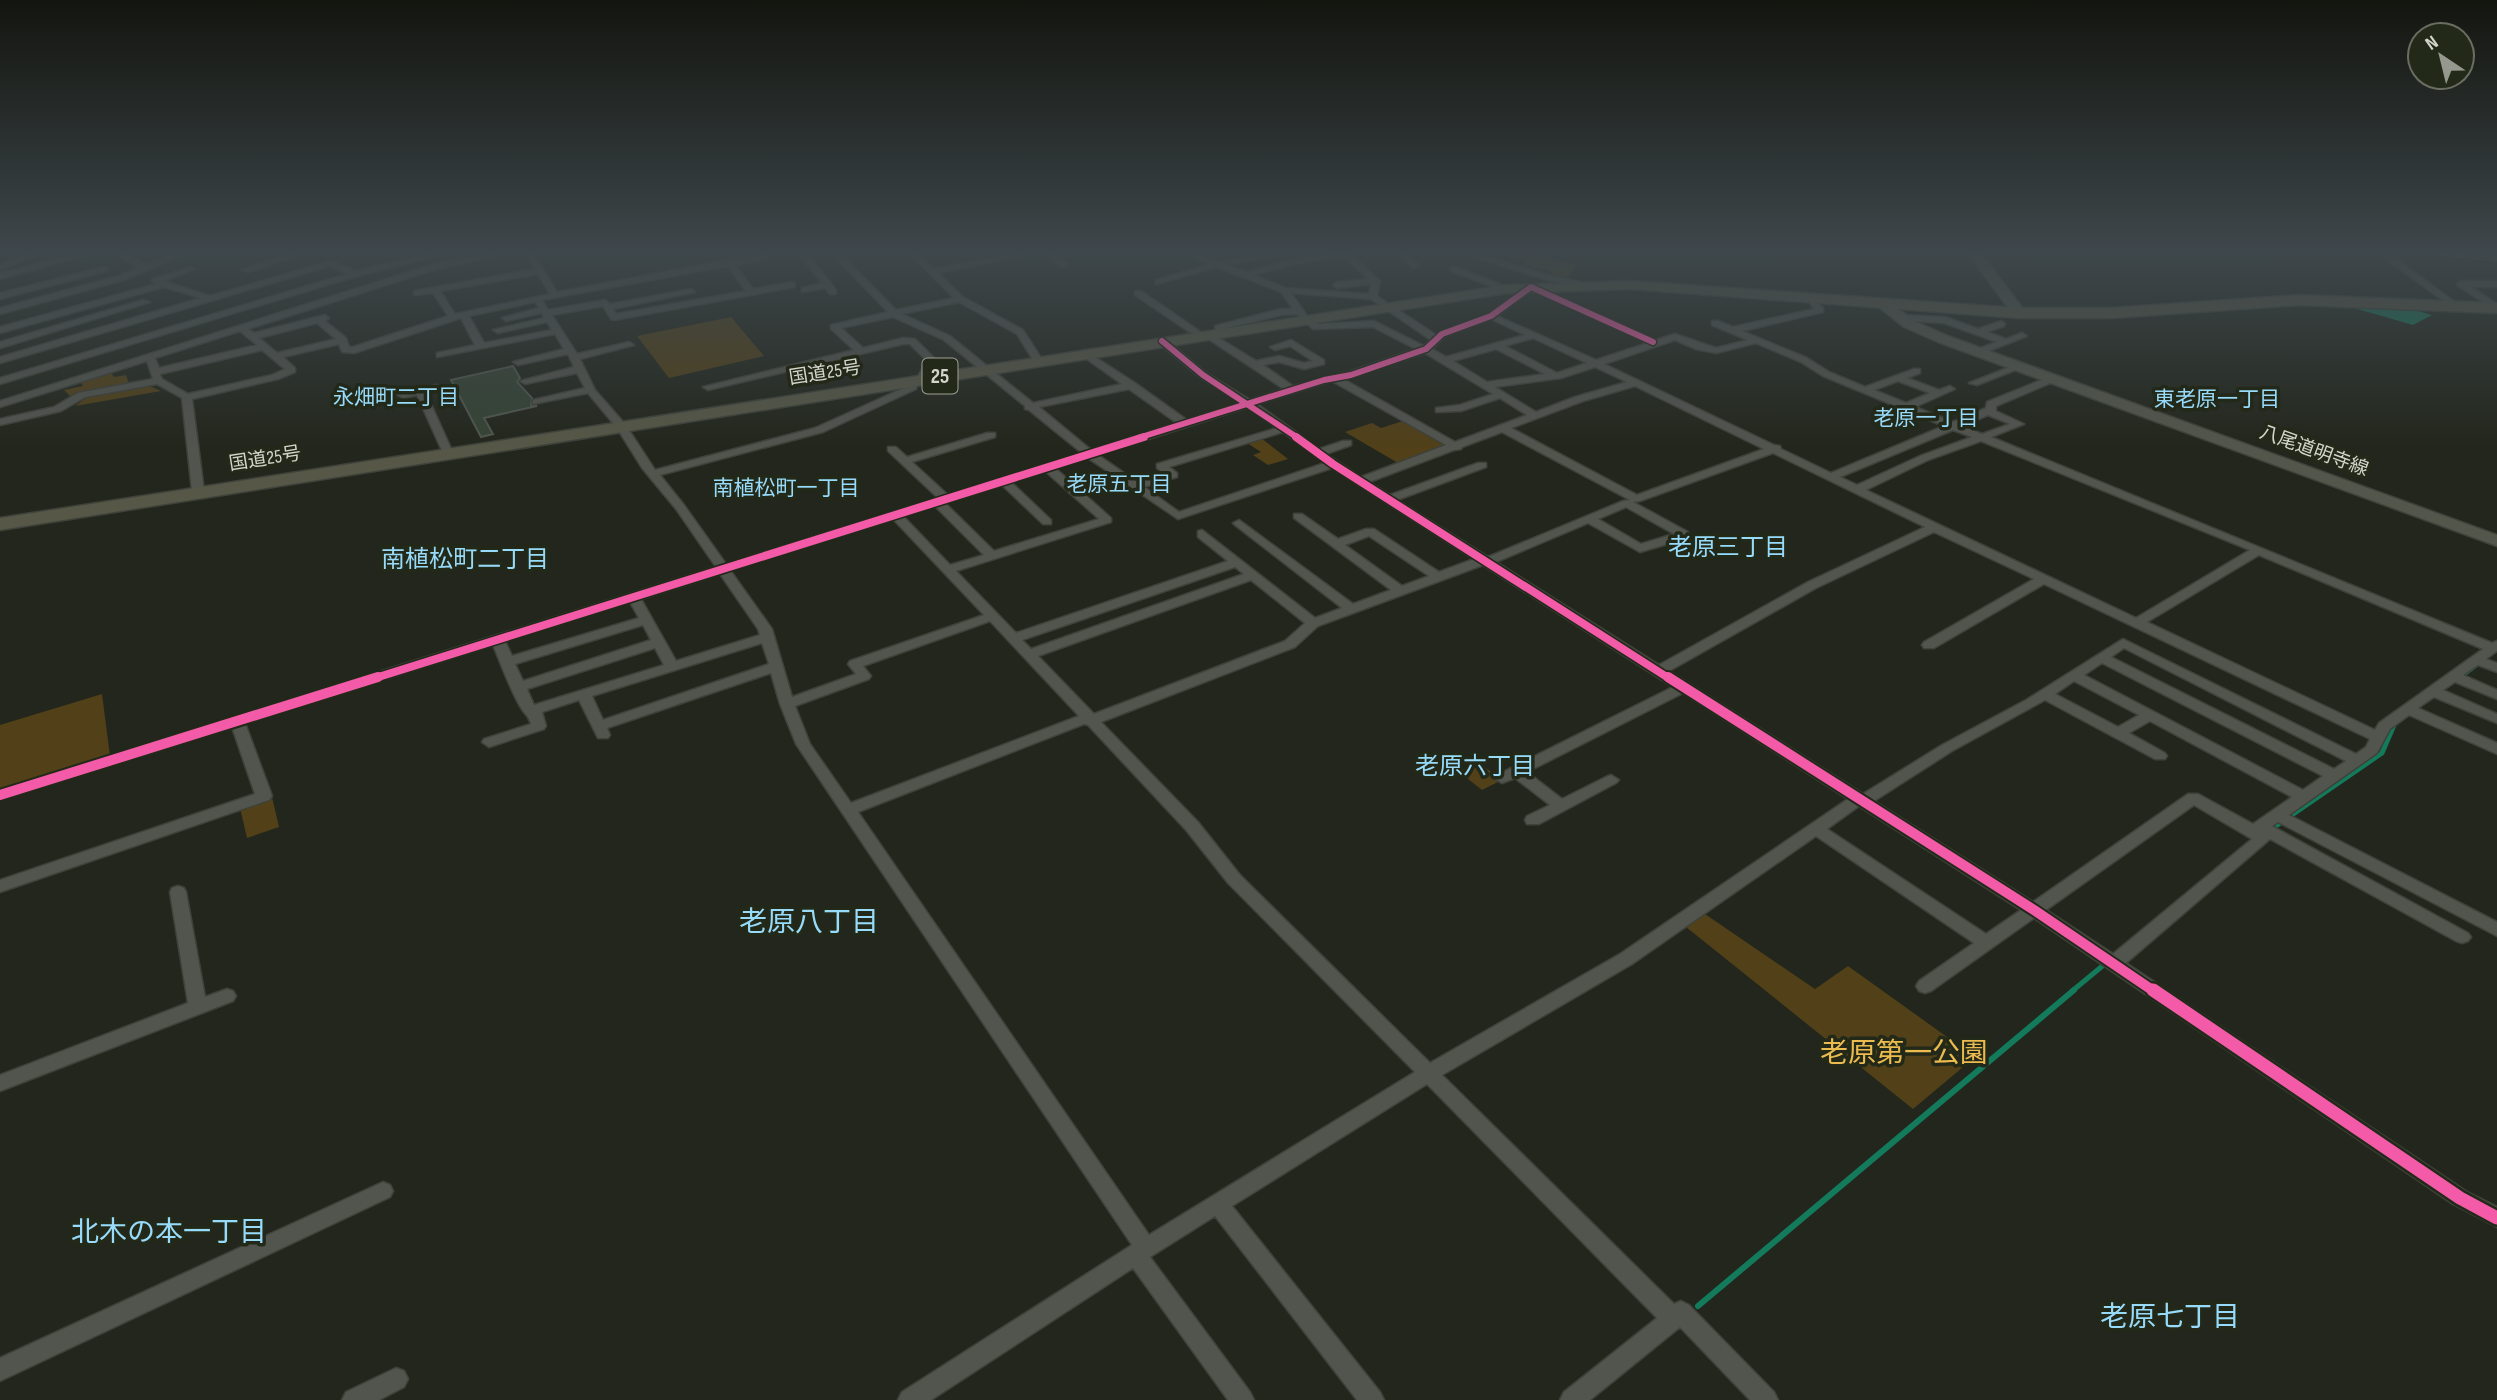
<svg xmlns="http://www.w3.org/2000/svg" width="2497" height="1400" font-family="'Sofia Sans Condensed','Noto Sans JP',sans-serif">
<rect width="100%" height="100%" fill="#22261c"/>
<g fill="#514018">
<path d="M 1503,253 L 1524,253 L 1578,265 L 1567,278 L 1549,275 L 1552,272 L 1521,264 L 1526,261 Z"/>
<path d="M 731,317 L 764,356 L 669,378 L 637,336 Z"/>
<path d="M 109,370 L 114,377 L 126,375 L 129,384 L 72,398 L 64,390 L 83,386 L 81,383 L 86,381 L 84,377 Z"/>
<path d="M 142,387 L 152,387 L 161,391 L 75,406 L 86,398 Z"/>
<path d="M 1403,421 L 1447,446 L 1398,463 L 1345,432 L 1372,423 L 1381,428 Z"/>
<path d="M 1261,438 L 1288,459 L 1268,465 L 1253,455 L 1261,452 L 1247,443 Z"/>
<path d="M 102,694 L 110,756 L 0,790 L 0,725 Z"/>
<path d="M 1478,762 L 1502,780 L 1482,790 L 1459,772 Z"/>
<path d="M 272,797 L 279,827 L 247,838 L 240,808 Z"/>
<path d="M 1705,914 L 1815,989 L 1848,966 L 1975,1057 L 1913,1109 L 1686,927 Z"/>
</g>
<path fill="#137a5b" d="M 2359,305 L 2405,307 L 2432,315 L 2413,325 L 2354,308 Z"/>
<g fill="none" stroke-linecap="round" stroke-linejoin="round">
<path stroke="#137a5b" stroke-width="3.5" d="M 2461,677 L 2476,666"/>
<g stroke="#137a5b" stroke-width="5">
<path d="M 2270,830 L 2382,753 L 2394,725"/>
<path d="M 2071,992 L 2106,963"/>
</g>
<path stroke="#137a5b" stroke-width="6" d="M 1698,1306 L 2074,990"/>
</g>
<path fill="#354334" stroke="#50554e" stroke-width="2" d="M 513,366 L 520,378 L 517,382 L 532,398 L 531,406 L 537,406 L 484,418 L 493,434 L 481,437 L 451,380 Z"/>
<g fill="none" stroke-linecap="round" stroke-linejoin="round">
<g stroke="#3e423a" stroke-width="3">
<g id="minor">
<path d="M 27,253 L 39,253 L 0,270 L 0,265 Z"/>
<path d="M 79,253 L 94,253 L 0,279 L 0,273 Z"/>
<path d="M 114,253 L 125,253 L 146,265 L 175,253 L 187,253 L 124,280 L 0,314 L 0,308 L 118,276 L 139,268 Z"/>
<path d="M 291,253 L 305,253 L 249,272 L 242,270 Z"/>
<path d="M 432,253 L 440,255 L 357,276 L 0,384 L 0,378 L 347,274 L 330,266 L 0,363 L 0,357 L 201,298 L 164,287 L 0,333 L 0,327 L 156,284 L 152,281 L 153,279 L 191,267 L 195,269 L 164,281 L 210,296 L 331,261 L 356,271 Z"/>
<path d="M 493,253 L 512,253 L 436,269 L 248,329 L 254,333 L 325,315 L 329,318 L 325,321 L 346,338 L 349,347 L 353,347 L 448,316 L 433,293 L 414,295 L 414,291 L 535,269 L 525,253 L 533,253 L 557,292 L 767,253 L 768,259 L 735,265 L 753,289 L 792,282 L 795,283 L 795,287 L 614,320 L 611,319 L 603,306 L 552,315 L 577,354 L 629,342 L 634,345 L 580,359 L 595,390 L 625,424 L 655,470 L 815,428 L 908,386 L 910,378 L 917,378 L 927,361 L 910,344 L 903,344 L 708,390 L 703,387 L 854,350 L 831,329 L 831,325 L 888,312 L 831,253 L 840,253 L 896,310 L 954,298 L 909,253 L 918,253 L 934,269 L 1019,253 L 1038,253 L 938,273 L 963,297 L 1023,330 L 1043,361 L 1041,363 L 1035,363 L 1017,334 L 959,302 L 902,314 L 950,336 L 1033,403 L 1122,384 L 1081,355 L 1079,353 L 1084,350 L 1135,383 L 1187,420 L 1241,403 L 1200,377 L 1159,343 L 1159,339 L 1165,339 L 1206,373 L 1250,400 L 1284,389 L 1204,336 L 1197,337 L 1135,295 L 1135,291 L 1141,291 L 1202,333 L 1209,332 L 1256,361 L 1279,356 L 1304,363 L 1313,361 L 1290,346 L 1275,350 L 1270,347 L 1291,340 L 1324,360 L 1324,364 L 1304,369 L 1279,362 L 1263,365 L 1293,386 L 1349,372 L 1416,349 L 1373,327 L 1313,329 L 1297,314 L 1281,315 L 1223,329 L 1222,334 L 1216,334 L 1215,326 L 1281,309 L 1293,309 L 1281,292 L 1217,267 L 1156,284 L 1156,280 L 1210,264 L 1184,253 C 1197,253 1205,259 1216,261 C 1234,263 1261,252 1282,254 L 1226,265 L 1246,272 L 1299,259 L 1333,253 L 1356,253 L 1352,255 L 1380,281 L 1377,296 L 1436,335 L 1488,314 L 1531,284 L 1656,340 L 1675,334 L 1716,348 L 1748,340 L 1712,325 L 1712,321 L 1718,321 L 1733,327 L 1814,309 L 1807,299 L 1811,296 L 1823,308 L 1823,312 L 1742,331 L 1807,358 L 1829,372 L 1865,387 L 1914,369 L 1920,369 L 1920,373 L 1907,378 L 1939,390 L 1950,386 L 1955,389 L 1915,407 L 1953,422 L 1986,408 L 1987,402 L 2049,377 L 2055,377 L 2055,381 L 1996,406 L 1996,411 L 2024,424 L 1991,437 L 2492,643 L 2497,641 L 2497,651 L 2486,659 L 2497,663 L 2497,672 L 2478,665 L 2463,675 L 2497,690 L 2497,699 L 2455,682 L 2443,690 L 2497,714 L 2497,723 L 2434,697 L 2418,708 L 2497,743 L 2497,754 L 2409,715 L 2390,729 L 2377,753 L 2289,815 L 2497,922 L 2497,936 L 2278,822 L 2272,826 L 2468,933 L 2471,937 L 2468,941 L 2462,943 L 2456,941 L 2270,839 L 2126,963 L 2467,1192 L 2497,1207 L 2497,1227 L 2453,1204 L 2034,918 L 1931,991 L 1925,993 L 1919,991 L 1916,986 L 1919,981 L 1974,943 L 1816,836 L 1632,964 L 1442,1075 L 1674,1304 L 1681,1301 L 1689,1305 L 1774,1392 L 1778,1400 L 1750,1400 L 1680,1327 L 1590,1400 L 1560,1400 L 1564,1392 L 1657,1318 L 1427,1084 L 1232,1206 L 1380,1392 L 1384,1400 L 1357,1400 L 1215,1216 L 1150,1257 L 1250,1392 L 1254,1400 L 1228,1400 L 1133,1268 L 931,1400 L 898,1400 L 902,1392 L 1132,1245 L 796,744 L 780,704 L 771,673 L 607,728 L 610,735 L 608,738 L 598,738 L 579,700 L 542,712 L 546,726 L 544,729 L 489,747 L 482,742 L 484,739 L 531,724 C 529,717 527,716 523,711 C 511,693 502,666 493,645 L 245,723 L 272,796 L 269,800 L 0,892 L 0,880 L 255,794 L 232,727 L 0,800 L 0,790 L 716,567 L 676,509 L 642,468 L 617,428 L 588,393 L 533,404 L 533,400 L 585,388 L 577,373 L 525,384 L 520,381 L 574,367 L 568,354 L 518,365 L 513,362 L 564,349 L 555,334 L 437,357 L 437,353 L 475,345 L 461,318 L 354,353 L 342,352 L 339,344 L 283,357 L 295,368 L 295,372 L 278,379 L 192,399 L 204,491 L 198,494 L 192,491 L 182,398 L 157,384 L 85,397 L 61,411 L 0,425 L 0,419 L 54,407 L 78,393 L 153,379 L 147,361 L 0,407 L 0,401 L 431,265 ZM 1344,257 L 1369,279 L 1337,282 L 1333,285 L 1337,288 L 1371,284 L 1369,294 L 1285,288 L 1253,275 L 1299,263 ZM 728,266 L 746,291 L 616,314 L 613,309 L 695,292 L 691,289 L 610,304 L 605,300 L 548,310 L 542,300 ZM 538,274 L 550,294 L 455,314 L 440,291 ZM 1532,290 L 1648,343 L 1596,360 L 1497,316 ZM 1291,293 L 1371,299 L 1431,340 L 1424,346 L 1374,321 L 1318,324 L 1308,317 ZM 535,302 L 539,308 L 502,318 L 506,321 L 542,313 L 544,318 L 493,330 L 498,333 L 547,322 L 552,330 L 484,343 L 469,316 ZM 893,317 L 944,340 L 1025,406 L 1025,409 L 1029,410 L 1082,453 L 948,495 L 912,462 L 995,437 L 995,433 L 987,433 L 907,457 L 896,447 L 888,447 L 888,451 L 938,498 L 726,564 L 684,505 L 660,475 L 823,432 L 916,389 L 918,381 L 924,381 L 937,361 L 915,339 L 903,338 L 863,348 L 841,328 ZM 1491,319 L 1525,335 L 1446,357 L 1432,349 L 1445,336 ZM 317,323 L 336,339 L 277,353 L 259,338 ZM 240,331 L 257,345 L 159,368 L 155,358 ZM 1533,338 L 1587,363 L 1557,373 L 1505,346 ZM 1675,340 L 1696,349 L 1716,353 L 1756,343 L 1801,362 L 1823,376 L 1944,426 L 1831,473 L 1781,449 L 1780,446 L 1774,445 L 1604,364 ZM 1496,349 L 1545,374 L 1487,382 L 1453,361 ZM 262,350 L 285,369 L 272,375 L 188,394 L 162,379 L 160,374 ZM 1425,353 L 1493,394 L 1460,405 L 1436,408 L 1436,412 L 1461,411 L 1500,398 L 1527,415 L 1455,442 L 1343,379 ZM 1595,367 L 1627,382 L 1575,397 L 1536,412 L 1495,387 L 1561,378 ZM 1332,381 L 1446,445 L 1361,477 L 1326,454 L 1351,445 L 1351,441 L 1343,441 L 1319,449 L 1257,404 ZM 1898,381 L 1930,393 L 1906,403 L 1874,390 ZM 1635,386 L 1764,449 L 1637,495 L 1511,428 L 1583,401 ZM 1129,389 L 1177,423 L 1091,450 L 1039,407 ZM 1248,407 L 1277,428 L 1157,464 L 1157,468 L 1165,474 L 1137,482 L 1098,455 ZM 1988,415 L 2010,424 L 1982,434 L 1962,426 ZM 1953,430 L 1972,437 L 1920,456 L 1857,485 L 1840,477 ZM 1283,432 L 1325,463 L 1179,512 L 1144,487 L 1177,477 L 1177,473 L 1169,467 ZM 1502,432 L 1630,500 L 1623,501 L 1488,557 L 1397,500 L 1486,467 L 1486,463 L 1478,463 L 1390,495 L 1369,482 L 1454,450 L 1461,449 L 1462,447 ZM 1981,441 L 2250,550 L 2136,618 L 1866,490 L 1928,460 ZM 1773,453 L 1925,527 L 1808,582 L 1659,665 L 1496,562 L 1588,523 L 1640,552 L 1688,538 L 1688,532 L 1633,502 L 1640,501 ZM 1088,458 L 1178,519 L 1332,468 L 1474,559 L 1439,572 L 1374,529 L 1366,529 L 1338,539 L 1302,514 L 1294,514 L 1294,518 L 1391,590 L 1353,604 L 1239,520 L 1233,523 L 1235,525 L 1342,608 L 1315,618 L 1202,530 L 1198,531 L 1198,537 L 1228,561 L 1016,633 L 956,571 L 1111,522 L 1111,518 L 1055,468 ZM 1045,471 L 1099,519 L 994,551 L 945,503 L 1002,485 L 1043,524 L 1051,524 L 1051,520 L 1011,482 ZM 935,506 L 984,555 L 950,565 L 903,516 ZM 1626,507 L 1674,534 L 1641,544 L 1598,519 ZM 893,519 L 984,615 L 850,661 L 848,664 L 856,674 L 792,697 L 772,629 L 730,570 ZM 1934,532 L 2034,579 L 1924,642 L 1922,645 L 1924,648 L 1934,648 L 2044,584 L 2370,739 L 2366,747 L 2356,754 L 2123,639 L 2026,700 L 1942,745 L 1863,794 L 1669,671 L 1816,588 ZM 1369,536 L 1429,576 L 1402,586 L 1345,545 ZM 2259,555 L 2483,649 L 2379,723 L 2375,730 L 2147,622 ZM 1483,565 L 1673,687 L 1497,775 L 1494,778 L 1502,783 L 1515,778 L 1550,805 L 1527,816 L 1525,820 L 1527,824 L 1539,824 L 1616,783 L 1619,780 L 1611,775 L 1606,777 L 1562,799 L 1527,772 L 1683,693 L 1848,799 L 1620,954 L 1430,1063 L 1240,875 L 1198,822 L 1101,722 L 1295,647 L 1318,626 ZM 1235,567 L 1244,574 L 1031,649 L 1022,640 ZM 720,574 L 758,629 L 760,635 L 676,661 L 641,599 ZM 1251,580 L 1305,623 L 1285,641 L 1094,714 L 1038,656 ZM 630,602 L 639,618 L 512,656 L 505,641 ZM 990,621 L 1079,716 L 851,803 L 810,744 L 795,706 L 869,679 L 871,676 L 863,666 ZM 643,625 L 651,640 L 523,681 L 515,664 ZM 762,643 L 769,664 L 603,720 L 592,696 ZM 655,648 L 664,665 L 534,705 L 527,689 ZM 2124,648 L 2346,761 L 2334,769 L 2111,657 ZM 2102,663 L 2323,776 L 2303,790 L 2084,675 ZM 2074,681 L 2139,715 L 2118,727 L 2055,694 ZM 2045,700 L 2155,759 L 2165,759 L 2167,756 L 2165,753 L 2129,733 L 2150,721 L 2292,797 L 2253,824 L 2198,794 L 2188,794 L 2033,902 L 1874,801 L 1952,751 ZM 1084,724 L 1088,725 L 1186,830 L 1228,883 L 1415,1072 L 1149,1235 L 858,812 ZM 2194,805 L 2252,839 L 2113,954 L 2046,910 ZM 1859,806 L 2021,910 L 1986,934 L 1827,829 Z"/>
<path d="M 798,253 L 807,253 L 836,290 L 836,294 L 830,294 L 825,288 L 802,292 L 802,288 L 822,283 Z"/>
<path d="M 1042,253 L 1052,253 L 1069,265 L 1062,267 Z"/>
<path d="M 1397,253 L 1406,253 L 1420,266 L 1413,268 Z"/>
<path d="M 1460,253 L 1474,253 L 1551,276 L 1595,285 L 1591,288 L 1547,280 Z"/>
<path d="M 2378,253 L 2388,253 L 2459,305 L 2452,307 Z"/>
<path d="M 104,267 L 107,267 L 107,271 L 0,299 L 0,293 Z"/>
<path d="M 1451,267 L 1457,267 L 1511,289 L 1504,291 L 1451,271 Z"/>
<path d="M 2461,281 L 2497,281 L 2497,287 L 2471,287 L 2497,304 L 2497,311 L 2458,286 L 2457,284 Z"/>
<path d="M 143,300 L 150,302 L 0,348 L 0,342 Z"/>
<path d="M 1900,315 L 1945,317 L 1978,329 L 2001,321 L 2005,324 L 2004,326 L 1987,332 L 2006,339 L 2022,333 L 2027,336 L 1978,355 L 1973,352 L 1975,350 L 1997,342 L 1944,323 L 1897,320 L 1896,318 Z"/>
<path d="M 2015,365 L 2023,367 L 1977,385 L 1969,383 Z"/>
<path d="M 436,385 L 441,388 L 439,390 L 426,393 L 453,453 L 448,456 L 443,453 L 417,395 L 403,398 L 398,395 Z"/>
<path d="M 178,886 L 184,888 L 186,892 L 205,997 L 227,989 L 233,991 L 236,996 L 233,1001 L 0,1091 L 0,1075 L 188,1003 L 170,892 L 172,888 Z"/>
<path d="M 383,1182 L 390,1185 L 393,1191 L 390,1197 L 0,1381 L 0,1358 Z"/>
<path d="M 396,1368 L 404,1371 L 408,1379 L 404,1387 L 379,1400 L 342,1400 L 346,1392 Z"/>
</g>
</g>
<g stroke="#3e423a" stroke-width="3">
<g id="secondary">
<path d="M 1968,253 L 1981,253 L 2024,310 L 2024,316 L 2014,316 Z"/>
<path d="M 1880,302 L 1890,302 L 1914,321 L 1948,336 L 2497,535 L 2497,546 L 1938,342 L 1904,327 L 1880,308 Z"/>
</g>
</g>
<g stroke="#3e423a" stroke-width="3">
<path id="trunk" d="M 1630,281 L 2019,308 L 2111,308 L 2300,295 L 2497,303 L 2497,313 L 2300,305 L 2111,318 L 2019,318 L 1630,289 L 1507,293 L 0,530 L 0,518 L 1507,285 Z"/>
</g>
<use href="#minor" fill="#52544e" fill-rule="evenodd"/>
<use href="#secondary" fill="#53564b" fill-rule="evenodd"/>
<use href="#trunk" fill="#565746" fill-rule="evenodd"/>
<g stroke="#60625d" stroke-width="4.5">
<path id="rail" d="M 2428,253 L 2497,259"/>
</g>
<use href="#rail" stroke="#232919" stroke-width="2.5" stroke-dasharray="9" stroke-linecap="butt"/>
<g stroke="#232919" stroke-width="9">
<g id="cycleway-far3">
<path d="M 1162,341 L 1203,375 L 1298,438"/>
<path d="M 1138,438 L 1324,380 L 1351,375 L 1426,349 L 1442,334 L 1491,316 L 1531,287 L 1653,342"/>
</g>
</g>
<g stroke="#232919" stroke-width="11">
<g id="cycleway-far2">
<path d="M 1296,437 L 1333,464 L 1670,679"/>
<path d="M 372,679 L 1144,437"/>
</g>
</g>
<g stroke="#232919" stroke-width="14">
<g id="cycleway-far1">
<path d="M 1668,677 L 2034,910 L 2155,992"/>
<path d="M 0,795 L 378,677"/>
</g>
</g>
<g stroke="#232919" stroke-width="18">
<path id="cycleway" d="M 2153,990 L 2460,1198 L 2497,1218"/>
</g>
<use href="#cycleway-far3" stroke="#f35aa7" stroke-width="6"/>
<use href="#cycleway-far2" stroke="#f35aa7" stroke-width="8"/>
<use href="#cycleway-far1" stroke="#f35aa7" stroke-width="10"/>
<use href="#cycleway" stroke="#f35aa7" stroke-width="13"/>
</g>
<linearGradient id="sky" x2="0" y2="1"><stop stop-color="#13150f"/><stop offset="0.56" stop-color="#3e474b"/><stop offset="1" stop-color="#3e474b" stop-opacity="0"/></linearGradient>
<rect width="2497" height="449" fill="url(#sky)"/>
<g text-anchor="middle" dominant-baseline="central" stroke-width="7" stroke-linejoin="round" paint-order="stroke">
<g font-size="19" fill="#d1d5cb" stroke="#232919">
<text transform="translate(825 373) rotate(-9)">国道25号</text>
<text transform="translate(2314 451) rotate(20)">八尾道明寺線</text>
<text transform="translate(265 459) rotate(-9)">国道25号</text>
</g>
<rect fill="#232919" stroke="#9da196" stroke-width="2" x="922.5" y="358.5" width="35" height="35" rx="5"/>
<g font-size="21" font-weight="bold" fill="#d1d5cb">
<text x="940" y="376">25</text>
</g>
<g font-size="21" fill="#97daf9" stroke="#232919">
<text x="396" y="397">永畑町二丁目</text>
<text x="2217" y="399">東老原一丁目</text>
<text x="1926" y="418">老原一丁目</text>
<text x="1119" y="484">老原五丁目</text>
<text x="786" y="488">南植松町一丁目</text>
</g>
<g font-size="24" fill="#97daf9" stroke="#232919">
<text x="1728" y="547">老原三丁目</text>
<text x="465" y="559">南植松町二丁目</text>
<text x="1475" y="766">老原六丁目</text>
</g>
<g font-size="28" fill="#97daf9" stroke="#232919">
<text x="809" y="922">老原八丁目</text>
<text x="169" y="1232">北木の本一丁目</text>
<text x="2170" y="1317">老原七丁目</text>
</g>
<g font-size="28" fill="#ecbb4f" stroke="#232919">
<text x="1904" y="1053">老原第一公園</text>
</g>
</g>
<g transform="translate(2441 56) rotate(325)"><circle r="33" fill="#232919" stroke="#696e60" stroke-width="2"/>
<path d="M0-5L12 26L0 18L-12 26Z" fill="#94988e"/>
<text y="-10" font-size="19" font-weight="bold" text-anchor="middle" fill="#d1d5cb">N</text>
</g>
</svg>
